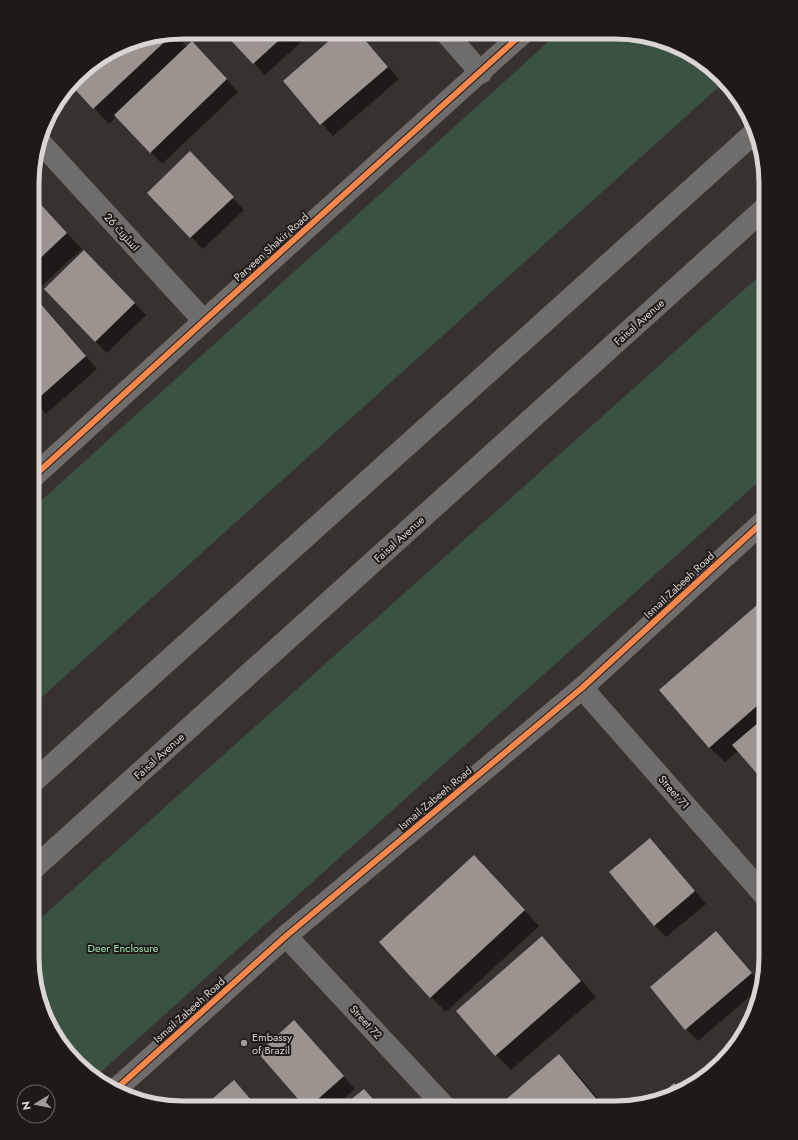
<svg xmlns="http://www.w3.org/2000/svg" width="798" height="1140" viewBox="0 0 798 1140" font-family="Jost,Cairo,sans-serif">
	<rect width="100%" height="100%" fill="#373230"/>
	<g fill="#3a5240">
		<path d="M558 33H635L673 43 707 63 723 83 32 706 33 508Z"/>
		<path d="M766 270V475L94 1078 91 1077 47 1024 32 957V926Z"/>
	</g>
	<g fill="#0007">
		<path d="M224 32H312L265 75Z"/>
		<path d="M341 32 359 33 399 79 333 136 284 81Z"/>
		<path d="M174 33 187 47 203 54 238 92 162 164 117 116 109 124 71 84 84 69 134 40Z"/>
		<path d="M202 165 244 210 203 249 148 193Z"/>
		<path d="M33 197 82 249 33 294Z"/>
		<path d="M96 263 146 315 107 353 95 341Z"/>
		<path d="M33 296 45 308 97 369 46 414 33 401Z"/>
		<path d="M766 616V783L738 751 725 762 709 747Z"/>
		<path d="M650 839 662 851 706 904 666 937 654 925Z"/>
		<path d="M474 856 539 926 446 1012 431 997Z"/>
		<path d="M716 933 728 944 762 985V986L698 1041 686 1029Z"/>
		<path d="M542 937 557 953 596 997 511 1070 496 1055Z"/>
		<path d="M294 1021 355 1089 334 1107H306L259 1053Z"/>
		<path d="M559 1056 575 1071 606 1108H497Z"/>
		<path d="M364 1090 380 1107H344Z"/>
	</g>
	<g fill="#9b938e">
		<path d="M223 32H288L253 64Z"/>
		<path d="M339 32 359 33 388 67 320 125 283 81Z"/>
		<path d="M174 33 93 109 71 85 84 69 134 40Z"/>
		<path d="M192 41 227 79 150 153 114 115Z"/>
		<path d="M190 151 234 197 190 238 147 193Z"/>
		<path d="M33 196 67 233 33 265Z"/>
		<path d="M84 250 135 303 95 342 44 289Z"/>
		<path d="M33 295 86 356 33 403Z"/>
		<path d="M757 605 766 616V698L709 748 659 690Z"/>
		<path d="M766 716V784L732 745Z"/>
		<path d="M650 838 695 891 654 926 609 872Z"/>
		<path d="M474 855 525 910 430 998 379 942Z"/>
		<path d="M716 931 752 973 685 1030 650 987Z"/>
		<path d="M542 936 581 981 495 1056 456 1011Z"/>
		<path d="M294 1020 344 1076 309 1107H305L258 1053Z"/>
		<path d="M559 1054 604 1108H496Z"/>
		<path d="M234 1080 257 1107H203Z"/>
		<path d="M674 1083 682 1092 657 1098Z"/>
		<path d="M364 1089 380 1107H342Z"/>
	</g>
	<g fill="none" stroke-linecap="round" stroke-linejoin="round">
		<g stroke="#6f6d6c" stroke-width="22">
			<path d="M446 33 481 73"/>
			<path d="M40 142 204 321"/>
			<path d="M33 477 204 321 523 33"/>
			<path d="M582 688 766 897"/>
			<path d="M286 936 446 1108"/>
			<path d="M115 1090 286 936 582 688 766 519"/>
		</g>
		<g stroke="#706e6c" stroke-width="22">
			<path d="M32 783 754 133"/>
			<path d="M32 870 766 207"/>
		</g>
		<g stroke="#1e1a18" stroke-width="8">
			<g id="cycleway">
				<path d="M33 477 204 321 523 33"/>
				<path d="M115 1090 286 936 582 688 766 519"/>
			</g>
		</g>
		<use href="#cycleway" stroke="#f5874c" stroke-width="6"/>
	</g>
	<circle fill="#a19c99" stroke="#1e1a18" stroke-width="1.5" cx="244" cy="1043" r="4"/>
	<g text-anchor="middle" stroke-width="4" stroke-linejoin="round" paint-order="stroke">
		<g font-size="11" fill="#dad5d2" stroke="#1e1a18">
			<text transform="translate(122 232) rotate(48)" y="4">اسٹریٹ 26</text>
			<text transform="translate(271 247) rotate(-42)" y="4">Parveen Shakir Road</text>
			<text transform="translate(639 322) rotate(-42)" y="4">Faisal Avenue</text>
			<text transform="translate(399 539) rotate(-42)" y="4">Faisal Avenue</text>
			<text transform="translate(679 585) rotate(-43)" y="4">Ismail Zabeeh Road</text>
			<text transform="translate(159 756) rotate(-42)" y="4">Faisal Avenue</text>
			<text transform="translate(674 792) rotate(49)" y="4">Street 71</text>
			<text transform="translate(435 798) rotate(-40)" y="4">Ismail Zabeeh Road</text>
			<text transform="translate(189 1010) rotate(-42)" y="4">Ismail Zabeeh Road</text>
			<text transform="translate(366 1022) rotate(47)" y="4">Street 72</text>
		</g>
		<g font-size="11" fill="#9ee6b2" stroke="#1e1a18">
			<text x="123" y="952">Deer Enclosure</text>
		</g>
		<g font-size="11" fill="#dad5d2" stroke="#1e1a18" text-anchor="start">
			<text x="252" y="1041">Embassy<tspan x="252" dy="13">of Brazil</tspan></text>
		</g>
	</g>
	<path d="M0 0H798V1140H0ZM183 39H615A144 144 0 0 1 759 183V957A144 144 0 0 1 615 1101H183A144 144 0 0 1 39 957V183A144 144 0 0 1 183 39Z" fill="#1e1a18" fill-rule="evenodd"/>
	<path fill="none" stroke="#dad5d2" stroke-width="5" d="M183 39H615A144 144 0 0 1 759 183V957A144 144 0 0 1 615 1101H183A144 144 0 0 1 39 957V183A144 144 0 0 1 183 39Z"/>
	<g transform="translate(36 1104) rotate(260)"><circle r="19" fill="#1e1a18" stroke="#696562"/>
	<path d="M0-3L7 15L0 10L-7 15Z" fill="#a19c99"/>
	<text y="-6" font-size="11" font-weight="bold" text-anchor="middle" fill="#dad5d2">N</text>
	</g>
</svg>
